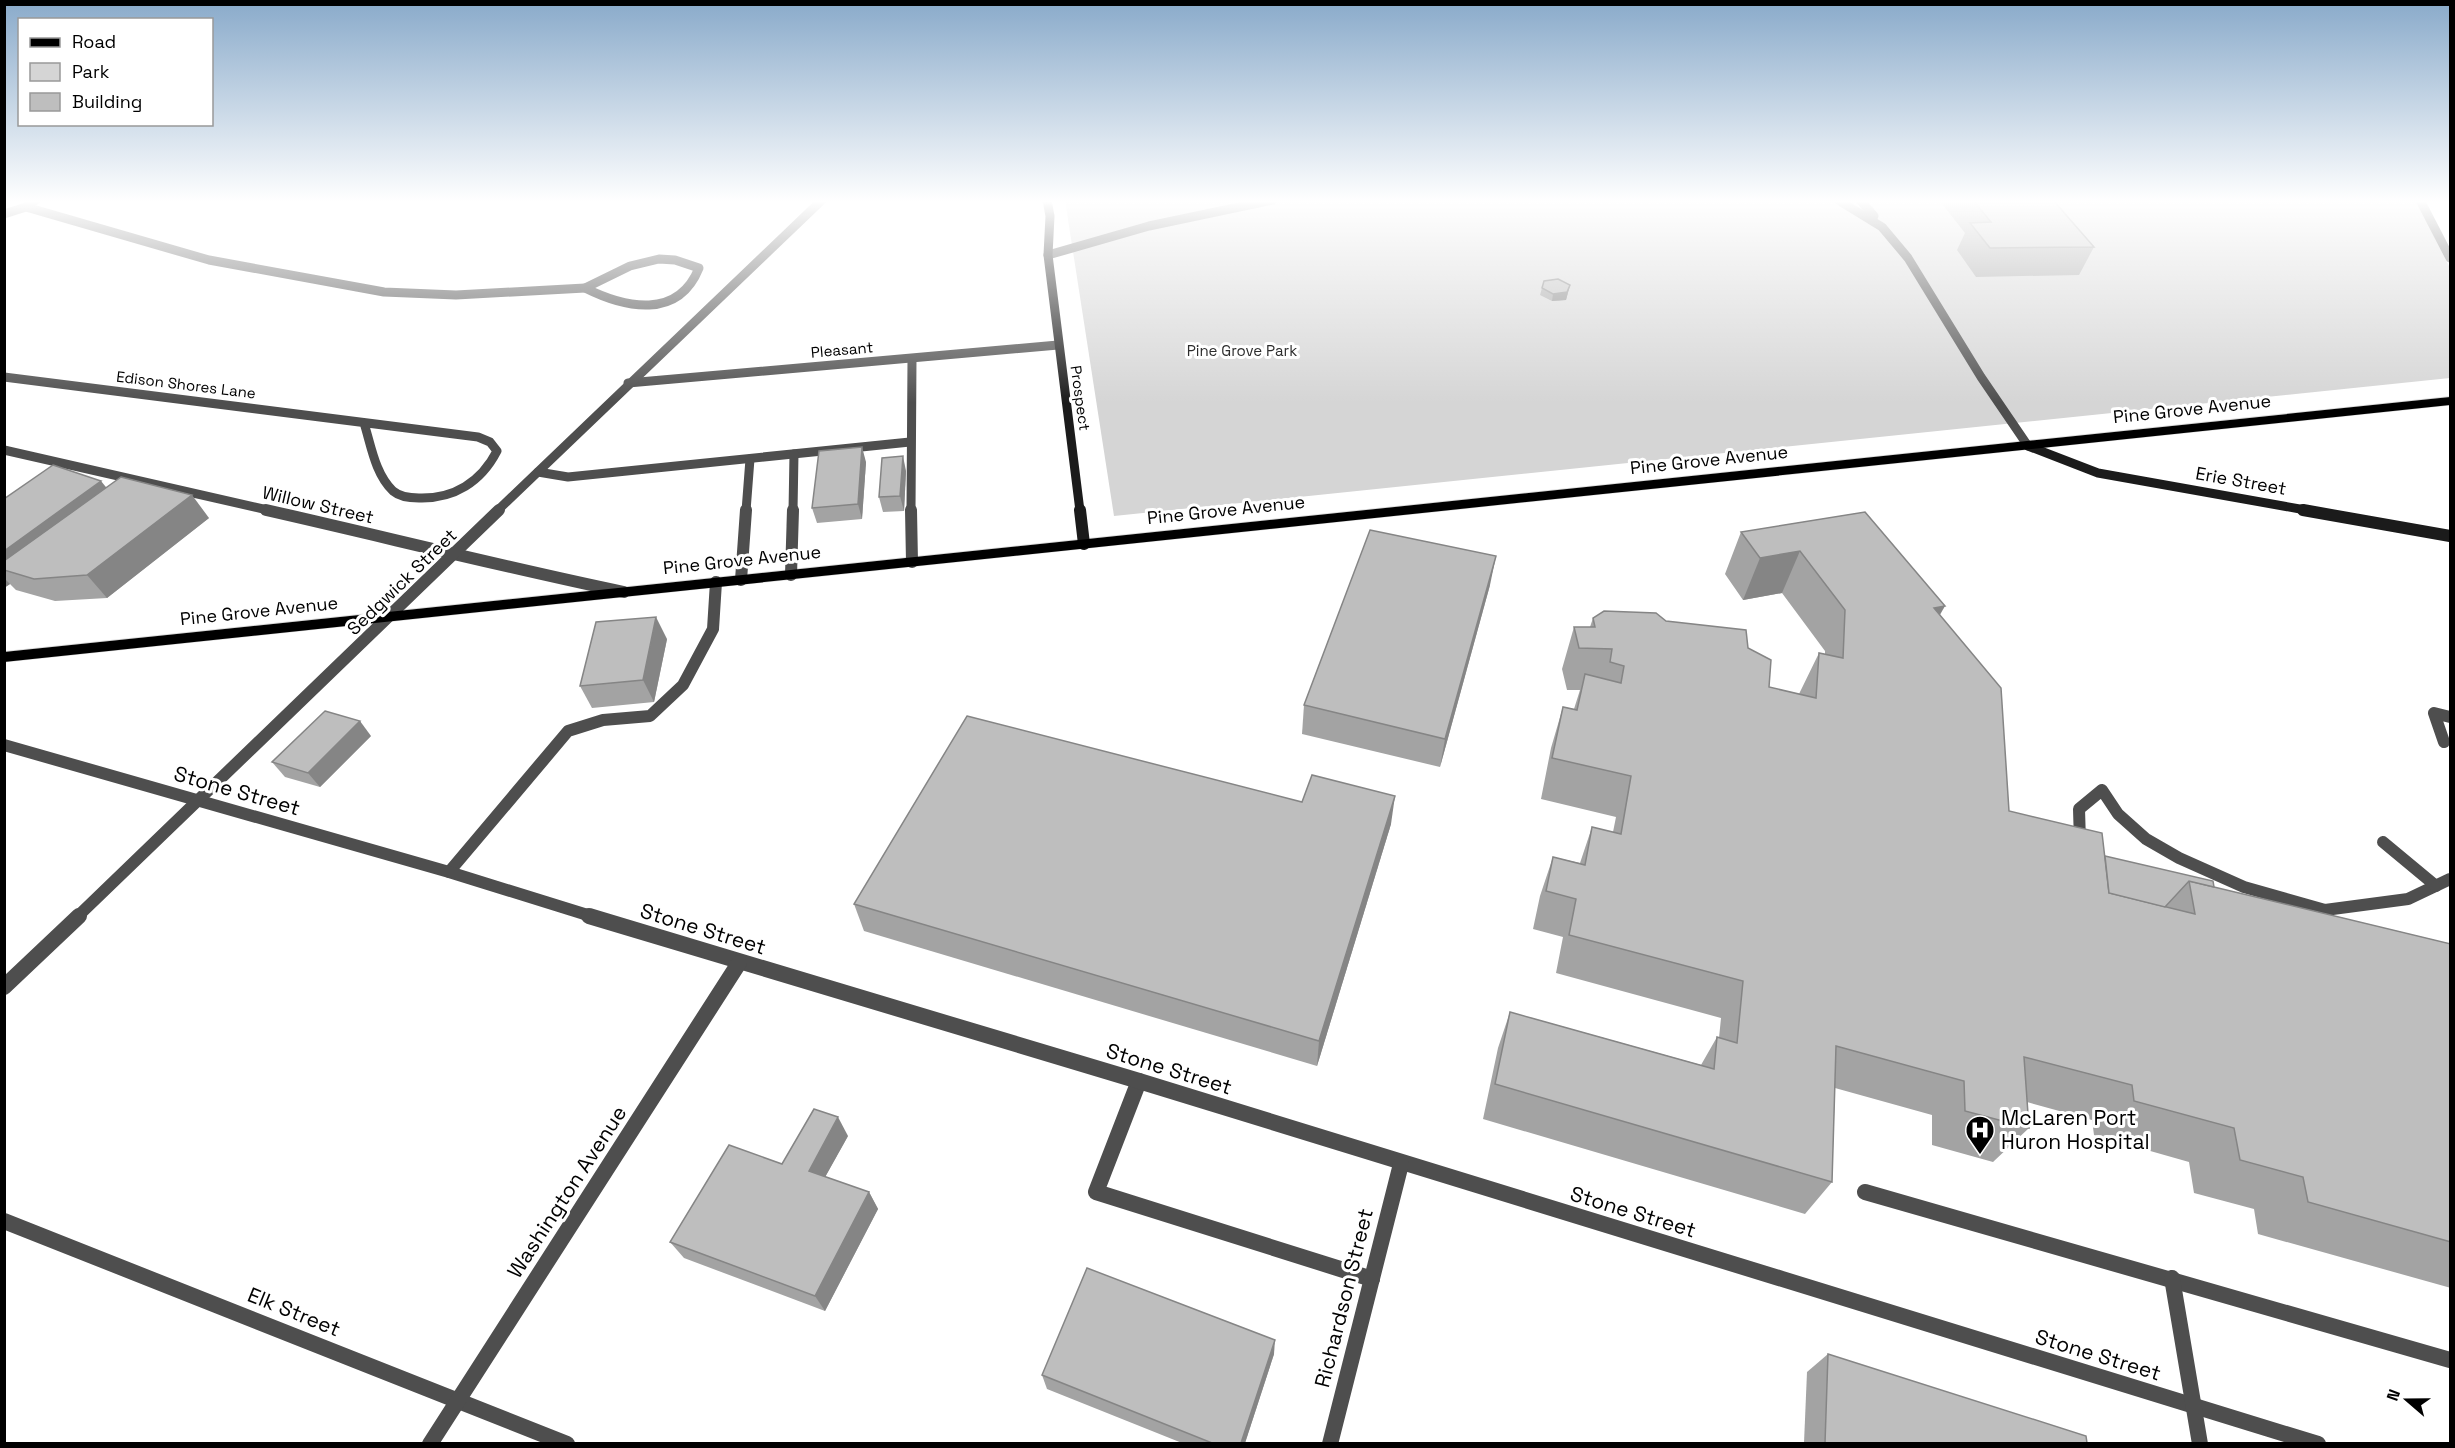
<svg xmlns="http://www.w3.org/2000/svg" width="2455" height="1448" viewBox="0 0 2455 1448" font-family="'Space Grotesk',sans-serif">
	<rect width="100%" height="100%" fill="#fff"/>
	<path fill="#d5d5d5" d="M1065 200H2416L2450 268V378L1114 516Z"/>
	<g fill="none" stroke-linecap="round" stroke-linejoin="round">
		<g stroke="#dbdbdb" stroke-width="1">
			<path id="primary" d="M2450 397V405L4 662V652Z"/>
		</g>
		<g stroke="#4e4e4e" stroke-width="9">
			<path d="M1838 200 1882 227 1908 258 1981 377 2028 446"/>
			<path d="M1860 200 1874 216"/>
			<path d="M538 472 568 477 910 442"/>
			<path d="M746 511 750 459"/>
			<path d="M793 511 794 454"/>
			<path d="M911 511 912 359"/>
		</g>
		<g stroke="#4e4e4e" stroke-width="12">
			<path d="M911 510 912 562"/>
			<path d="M791 575 793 510"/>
			<path d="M741 580 746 510"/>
			<path d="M2444 742 2434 713 2450 717"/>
			<path d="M2080 842 2079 809 2102 790 2118 814 2146 839 2179 858 2244 887 2325 910 2408 899 2450 879"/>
			<path d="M2383 842 2436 886"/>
			<path d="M449 872 568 731 603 720 650 716 683 685 713 629 716 582"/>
		</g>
		<g stroke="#4e4e4e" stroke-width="16">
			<path d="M1139 1081 1096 1192 1372 1279"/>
			<path d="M1865 1192 2450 1360"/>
		</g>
		<g stroke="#4e4e4e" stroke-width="9">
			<path d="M2420 200 2450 258"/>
			<path d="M26 207 209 260 384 292 456 295 585 288"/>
			<path d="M4 214 26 207 36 200"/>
			<path d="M1048 255 1149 226 1273 200"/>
			<path d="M659 259 675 260 699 268C678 320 625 308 585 288L630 266Z"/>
			<path d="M4 377 478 437 490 442 497 451C481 482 454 499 419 498 409 498 400 497 393 491 375 474 371 445 364 423"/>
			<path d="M628 383 1058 345"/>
			<path d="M4 450 272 511"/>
			<path d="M497 511 822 200"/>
		</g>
		<g stroke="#4e4e4e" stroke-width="12">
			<path d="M266 510C385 537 504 567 624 592"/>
			<path d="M4 745 449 872 594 917"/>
			<path d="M77 917 499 510"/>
		</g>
		<g stroke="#4e4e4e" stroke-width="16">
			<path d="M589 916 1139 1081 2318 1444"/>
			<path d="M4 987 79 916"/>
			<path d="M4 1221 567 1444"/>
			<path d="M2172 1278 2200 1444"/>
			<path d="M430 1444 739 963"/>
			<path d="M1330 1444 1401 1164"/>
		</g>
		<g stroke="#1b1b1b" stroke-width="9">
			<path d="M1047 200 1050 216 1048 255 1080 511"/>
			<path d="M2028 446 2098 473 2311 511"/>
		</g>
		<g stroke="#1b1b1b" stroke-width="12">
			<path d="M1080 510 1084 544"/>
			<path d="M2303 510 2450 536"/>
		</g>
		<use href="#primary" fill="#000" fill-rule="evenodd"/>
	</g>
	<g fill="#a3a3a3">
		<path d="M1939 200H2053L2094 247 2079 275 1976 277 1957 250 1965 233Z"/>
		<path d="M1570 285 1566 300 1552 301 1540 295 1542 288Z"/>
		<path d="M866 462 862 519 817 523 812 508Z"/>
		<path d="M906 471 904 511 883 512 879 497Z"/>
		<path d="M106 488 209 518 107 598 55 601 16 590 10 584 4 588V499Z"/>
		<path d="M1865 512 1940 615 2009 811 2105 856 2214 887 2451 944V1288L2258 1234 2254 1209 2194 1193 2189 1162 2094 1135 2092 1120 2027 1102 2029 1128 1993 1162 1932 1145V1115L1835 1088 1832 1182 1805 1214 1483 1119 1498 1048 1510 1012 1701 1065 1717 1037 1719 1038 1721 1018 1556 973 1563 937 1533 929 1540 896 1553 857 1580 863 1592 827 1613 832 1616 817 1541 799 1551 748 1563 707 1574 709 1580 690H1567L1562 669 1574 627H1590L1593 618 1666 621 1748 648 1769 687 1799 694 1819 653 1825 654V651L1782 593 1743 600 1725 574 1741 532Z"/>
		<path d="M1490 585 1440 767 1302 734 1304 705Z"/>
		<path d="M667 639 654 702 592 708 580 686Z"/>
		<path d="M371 736 320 787 285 777 272 762Z"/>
		<path d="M1302 802 1391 824 1317 1066 864 931 854 904Z"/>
		<path d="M848 1136 825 1177 869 1192 878 1209 825 1311 684 1258 670 1242 782 1164Z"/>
		<path d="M1274 1354 1245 1443H1182L1047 1389 1042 1375Z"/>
		<path d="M1828 1354 2087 1443H1804L1807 1372Z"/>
	</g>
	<g fill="#858585">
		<path d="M1570 285 1566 300 1552 301 1553 294Z"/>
		<path d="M862 447 866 462 862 519 858 504Z"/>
		<path d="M903 456 906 471 904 511 900 496Z"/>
		<path d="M101 481 119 503 4 570V551Z"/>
		<path d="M192 495 209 518 107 598 87 575Z"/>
		<path d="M1800 551 1782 593 1743 600 1760 558Z"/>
		<path d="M1496 556 1490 585 1440 767 1445 739Z"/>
		<path d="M4 578 10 584 4 588Z"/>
		<path d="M1945 606 1921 648 1934 608Z"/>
		<path d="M656 617 667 639 654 702 643 680Z"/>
		<path d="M360 721 371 736 320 787 308 773Z"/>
		<path d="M1395 796 1391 824 1317 1066 1319 1041Z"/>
		<path d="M838 1117 848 1136 819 1188 809 1171Z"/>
		<path d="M869 1192 878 1209 825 1311 815 1296Z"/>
		<path d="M1275 1340 1274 1354 1245 1443H1241Z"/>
	</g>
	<g fill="#bebebe" stroke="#858585" stroke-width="1.5">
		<path d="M1973 200H2053L2094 247 1990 248 1970 223 1991 222Z"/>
		<path d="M1558 279 1570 285 1567 292 1553 294 1542 288 1544 281Z"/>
		<path d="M862 447 858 504 812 508 819 451Z"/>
		<path d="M903 456 900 496 879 497 882 458Z"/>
		<path d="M53 465 101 481 4 551V499Z"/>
		<path d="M121 477 192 495 87 575 34 579 4 570V561Z"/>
		<path d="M1865 512 1945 606 1934 608 2001 688 2009 811 2102 833 2109 893 2195 914 2189 881 2451 944V1242L2308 1202 2303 1177 2240 1160 2234 1128 2134 1101 2132 1085 2024 1057 2029 1128 1965 1111 1964 1081 1836 1046 1832 1182 1495 1084 1510 1012 1714 1069 1717 1037 1737 1043 1743 981 1569 935 1576 899 1546 891 1553 857 1585 865 1592 827 1621 834 1631 776 1552 758 1563 707 1577 710 1585 674 1621 683 1624 666 1610 662 1612 649 1579 648 1574 627H1595L1593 618 1604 611 1656 613 1666 621 1746 630 1748 648 1771 660 1769 687 1816 698 1819 653 1843 658 1845 610 1800 551 1760 558 1741 532Z"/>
		<path d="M1370 530 1496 556 1445 739 1304 705Z"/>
		<path d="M656 617 643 680 580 686 596 622Z"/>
		<path d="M325 711 360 721 308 773 272 762Z"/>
		<path d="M967 716 1302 802 1312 775 1395 796 1319 1041 854 904Z"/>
		<path d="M2105 856 2213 881 2214 887 2189 881 2165 907 2109 893Z"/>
		<path d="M814 1109 838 1117 809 1171 869 1192 815 1296 670 1242 729 1145 782 1164Z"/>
		<path d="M1087 1268 1275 1340 1241 1443H1212L1042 1375Z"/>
		<path d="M1828 1354 2086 1436 2087 1443H1825Z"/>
	</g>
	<linearGradient id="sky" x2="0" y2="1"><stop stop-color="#89aaca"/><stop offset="0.5" stop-color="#fff"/><stop offset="1" stop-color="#fff" stop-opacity="0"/></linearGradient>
	<rect width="2455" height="403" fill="url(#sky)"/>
	<defs>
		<g id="hospital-pin" transform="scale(1.5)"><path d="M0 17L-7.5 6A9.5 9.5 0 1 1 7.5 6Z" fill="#000" stroke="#fff"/><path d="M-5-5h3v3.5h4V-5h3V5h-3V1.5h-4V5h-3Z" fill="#fff"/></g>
	</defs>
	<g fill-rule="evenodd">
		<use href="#hospital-pin" x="1980" y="1130"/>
	</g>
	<g text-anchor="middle" stroke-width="6" stroke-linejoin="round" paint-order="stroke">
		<g font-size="15" fill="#000" stroke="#fff">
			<text transform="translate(842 350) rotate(-5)" y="5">Pleasant</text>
			<text transform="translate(186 385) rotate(7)" y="5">Edison Shores Lane</text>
			<text transform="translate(1080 398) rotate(82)" y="5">Prospect</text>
		</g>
		<g font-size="15" fill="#2c2c2c" stroke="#fff">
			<text x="1242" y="356">Pine Grove Park</text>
		</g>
		<g font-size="18" fill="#000" stroke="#fff">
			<text transform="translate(2192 409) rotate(-6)" y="6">Pine Grove Avenue</text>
			<text transform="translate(1709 460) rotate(-6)" y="6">Pine Grove Avenue</text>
			<text transform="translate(2241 481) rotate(10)" y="6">Erie Street</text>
			<text transform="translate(318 505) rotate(13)" y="6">Willow Street</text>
			<text transform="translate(1226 510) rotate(-6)" y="6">Pine Grove Avenue</text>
			<text transform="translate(742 560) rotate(-6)" y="6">Pine Grove Avenue</text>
			<text transform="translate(402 582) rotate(-44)" y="6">Sedgwick Street</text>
			<text transform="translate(259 611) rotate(-6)" y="6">Pine Grove Avenue</text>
		</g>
		<g font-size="21" fill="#000" stroke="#fff">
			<text transform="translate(237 791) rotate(16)" y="7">Stone Street</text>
			<text transform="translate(703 929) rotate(17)" y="7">Stone Street</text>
			<text transform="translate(1169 1069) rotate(17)" y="7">Stone Street</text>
			<text transform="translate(567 1192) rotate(-57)" y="7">Washington Avenue</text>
			<text transform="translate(1633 1212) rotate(17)" y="7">Stone Street</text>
			<text transform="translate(1344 1298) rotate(-76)" y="7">Richardson Street</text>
			<text transform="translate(294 1312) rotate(22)" y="7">Elk Street</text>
			<text transform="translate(2098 1355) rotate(17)" y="7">Stone Street</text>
		</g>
		<g font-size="21" fill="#000" stroke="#fff" text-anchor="start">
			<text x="2001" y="1125">McLaren Port<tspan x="2001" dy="24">Huron Hospital</tspan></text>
		</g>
	</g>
	<rect width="2455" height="1448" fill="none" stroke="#000000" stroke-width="12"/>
	<rect x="18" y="18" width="195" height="108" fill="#ffffff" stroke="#999999" stroke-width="1.5"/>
	<rect x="30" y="38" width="30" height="9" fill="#000000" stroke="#999999" stroke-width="1.5"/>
	<text x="72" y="48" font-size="18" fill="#000000">Road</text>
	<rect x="30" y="63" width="30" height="18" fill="#d5d5d5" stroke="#999999" stroke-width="1.5"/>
	<text x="72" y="78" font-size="18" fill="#000000">Park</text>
	<rect x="30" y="93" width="30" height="18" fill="#bebebe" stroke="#999999" stroke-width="1.5"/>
	<text x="72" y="108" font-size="18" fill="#000000">Building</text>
	<g transform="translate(2407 1400) rotate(290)" stroke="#ffffff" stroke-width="4.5" paint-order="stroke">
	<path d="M0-4.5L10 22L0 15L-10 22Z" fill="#000000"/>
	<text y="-9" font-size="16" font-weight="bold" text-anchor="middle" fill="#000000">N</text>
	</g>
</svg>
